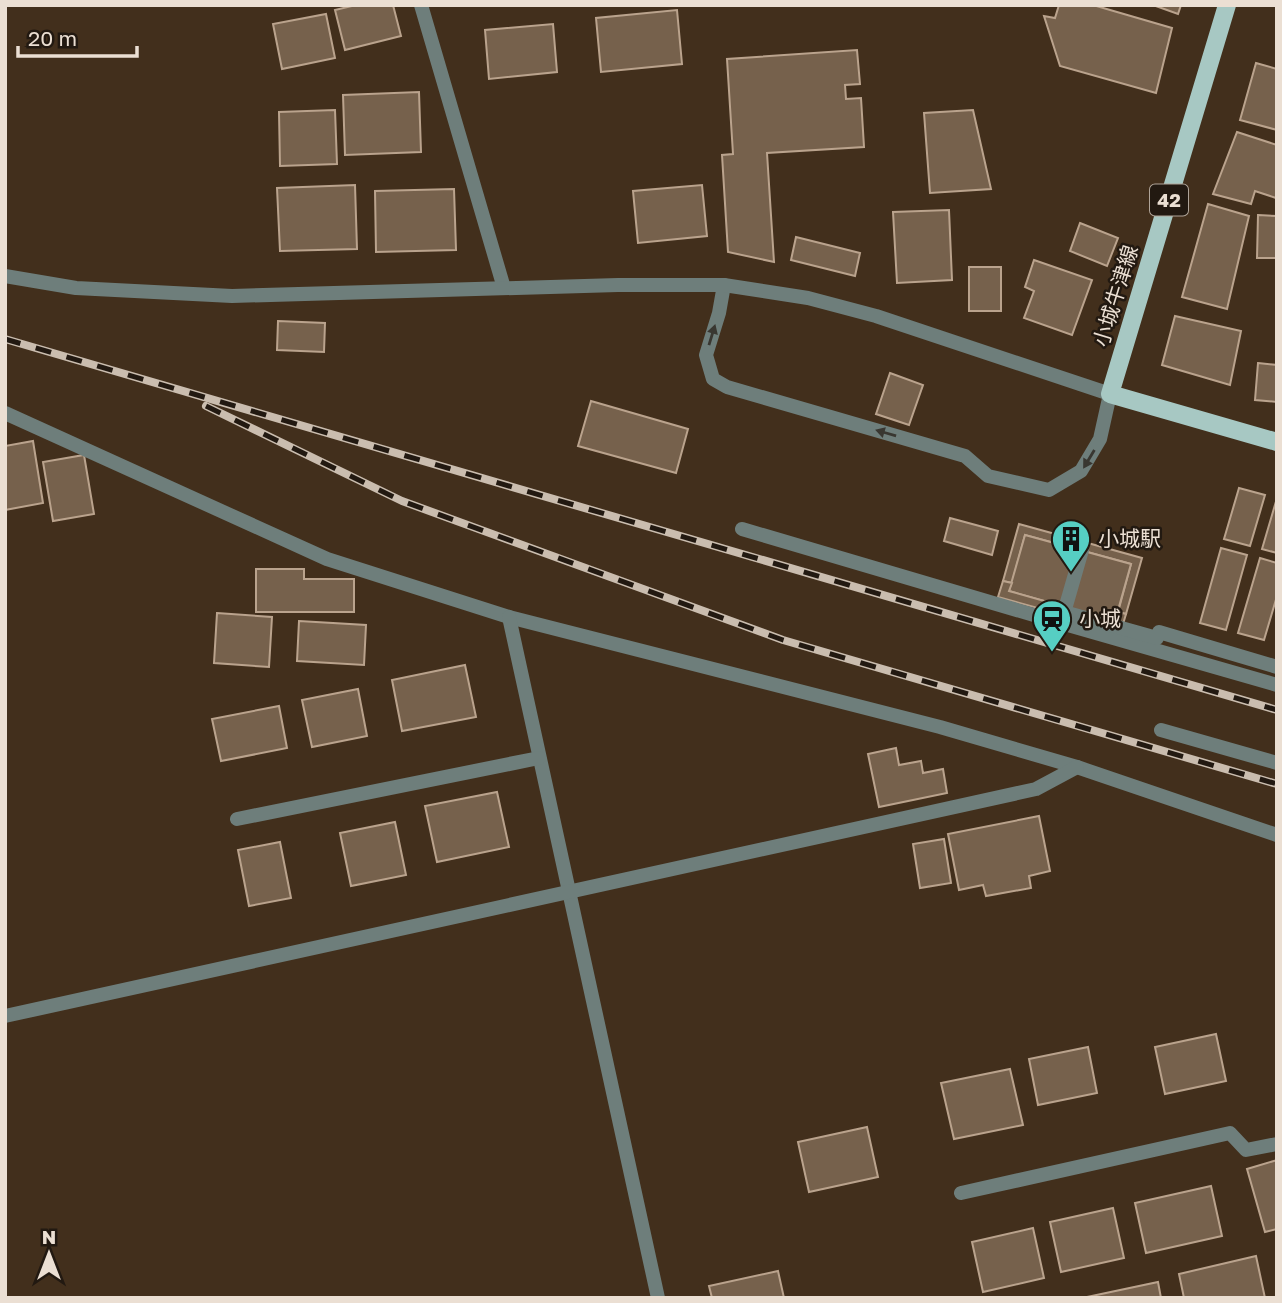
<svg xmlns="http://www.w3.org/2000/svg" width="1282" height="1303" viewBox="0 0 1282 1303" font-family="'Golos Text','Noto Sans JP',sans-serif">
	<rect width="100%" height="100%" fill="#422f1c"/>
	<g fill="#76614c" stroke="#baa38d" stroke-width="2">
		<path d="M356 5H393L401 36 345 50 335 10Z"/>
		<path d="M1059 5H1093L1172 28 1156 93 1060 66 1044 16 1055 18Z"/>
		<path d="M1153 5H1181L1178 14Z"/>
		<path d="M677 10 682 64 601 72 596 18Z"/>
		<path d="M326 14 335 58 282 69 273 24Z"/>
		<path d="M553 24 557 72 489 79 485 30Z"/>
		<path d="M857 50 860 84 845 85 846 99 861 98 864 147 767 153 774 262 728 252 722 155 733 154 727 59Z"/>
		<path d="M1256 63 1277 69V130L1240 120Z"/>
		<path d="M419 92 421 152 345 155 343 95Z"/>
		<path d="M335 110 337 164 280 166 279 112Z"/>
		<path d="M973 110 991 189 930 193 924 113Z"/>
		<path d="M1237 132 1277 145 1276 198 1255 191 1251 204 1213 194Z"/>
		<path d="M355 185 357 249 280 251 277 188Z"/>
		<path d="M702 185 707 236 638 243 633 191Z"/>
		<path d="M454 189 456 250 376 252 375 191Z"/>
		<path d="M1208 204 1249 216 1227 309 1182 297Z"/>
		<path d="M949 210 952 280 897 283 893 212Z"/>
		<path d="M1258 215 1277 216V258H1257Z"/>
		<path d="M1080 223 1118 238 1107 266 1070 251Z"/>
		<path d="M796 237 860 253 855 276 791 260Z"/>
		<path d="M1034 260 1092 280 1072 335 1024 318 1034 291 1025 287Z"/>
		<rect x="969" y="267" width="32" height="44"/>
		<path d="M1175 316 1241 331 1230 385 1162 365Z"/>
		<path d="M278 321 325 323 324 352 277 350Z"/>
		<path d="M1258 363 1277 365V402L1255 400Z"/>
		<path d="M890 373 923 385 909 425 876 414Z"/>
		<path d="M591 401 688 429 676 473 578 446Z"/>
		<path d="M33 441 43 503 5 510V446Z"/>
		<path d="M84 455 94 514 53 521 43 462Z"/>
		<path d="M1239 488 1265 495 1250 546 1224 539Z"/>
		<path d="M1277 498V553L1262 549Z"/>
		<path d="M950 518 998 531 992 555 944 541Z"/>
		<path d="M1019 524 1142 558 1126 614 1118 612 1131 564 1025 535 1012 583 1003 581Z"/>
		<path d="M1025 535 1131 564 1115 621 1009 591Z"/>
		<path d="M1221 548 1247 555 1226 630 1200 623Z"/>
		<path d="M1260 558 1277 563V596L1264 640 1238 633Z"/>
		<path d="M256 569H304V579H354V612H256Z"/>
		<path d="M1003 581 1012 583 1009 591 1115 621 1118 612 1126 614 1121 631 998 597Z"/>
		<path d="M217 613 272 617 269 667 214 663Z"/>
		<path d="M299 621 366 625 364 665 297 661Z"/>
		<path d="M465 665 476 717 402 731 392 680Z"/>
		<path d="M358 689 367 736 312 747 302 700Z"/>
		<path d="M279 706 287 748 221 761 212 719Z"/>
		<path d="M896 748 899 765 921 761 923 773 943 769 947 793 879 807 868 754Z"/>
		<path d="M497 792 509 847 437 862 425 806Z"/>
		<path d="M1039 816 1050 871 1029 876 1031 888 986 896 983 885 959 890 948 834Z"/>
		<path d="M395 822 406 875 351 886 340 833Z"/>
		<path d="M944 839 951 883 920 888 913 844Z"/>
		<path d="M280 842 291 898 249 906 238 850Z"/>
		<path d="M1216 1034 1226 1081 1165 1094 1155 1047Z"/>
		<path d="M1088 1047 1097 1093 1038 1105 1029 1059Z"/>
		<path d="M1010 1069 1023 1125 954 1139 941 1083Z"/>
		<path d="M867 1127 878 1177 809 1192 798 1142Z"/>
		<path d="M1277 1160V1229L1265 1232 1247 1169Z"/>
		<path d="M1211 1186 1222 1236 1146 1253 1135 1203Z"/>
		<path d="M1113 1208 1124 1258 1061 1272 1050 1222Z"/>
		<path d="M1033 1228 1044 1278 983 1292 972 1242Z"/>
		<path d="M1256 1256 1265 1298H1184L1179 1274Z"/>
		<path d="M778 1271 784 1298H712L709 1286Z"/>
		<path d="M1158 1282 1161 1298 1087 1297Z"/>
	</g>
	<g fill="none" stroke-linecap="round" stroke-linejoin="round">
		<path stroke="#6e7e7b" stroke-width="14" d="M724 285 719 313 706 355 713 379 727 387 965 456 988 476 1049 490 1081 471 1100 439 1110 394"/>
		<g stroke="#6e7e7b" stroke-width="14">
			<path d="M742 529 1061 623"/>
			<path d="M1082 550 1061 623 1277 685"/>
			<path d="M1064 612 1157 638 1159 632 1277 667"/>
			<path d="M1161 730 1277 763"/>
		</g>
		<g stroke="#6e7e7b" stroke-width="14">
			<path d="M421 5 504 288"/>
			<path d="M5 413 327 559 509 617 940 727 1077 767 1277 835"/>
			<path d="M509 617 658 1298"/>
			<path d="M237 819 539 758"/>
			<path d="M5 1016 1036 789 1077 767"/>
			<path d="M961 1193 1230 1133 1246 1150 1277 1144"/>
		</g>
		<path stroke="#6e7e7b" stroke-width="14" d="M5 276 76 288 232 296 618 285H724L808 298 876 316 1110 394"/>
		<path stroke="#a7c8c3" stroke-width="18" d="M1227 5 1110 394 1277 442"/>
		<g stroke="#cabdaf" stroke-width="8">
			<g id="rail">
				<path d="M5 339 1277 710"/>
				<path d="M206 406 402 501 783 640 1277 784"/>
			</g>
		</g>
		<use href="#rail" stroke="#221911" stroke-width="5" stroke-dasharray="16" stroke-linecap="butt"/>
	</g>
	<defs><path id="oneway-solid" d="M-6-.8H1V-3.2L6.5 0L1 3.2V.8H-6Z" transform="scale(1.75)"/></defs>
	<g fill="#393731">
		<use href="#oneway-solid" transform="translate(712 335) rotate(-73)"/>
		<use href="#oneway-solid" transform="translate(886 433) rotate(-164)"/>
		<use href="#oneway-solid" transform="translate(1089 459) rotate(121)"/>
	</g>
	<defs>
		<g id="building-pin" transform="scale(2.0125)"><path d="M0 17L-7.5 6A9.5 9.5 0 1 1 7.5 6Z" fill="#56cec3" stroke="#221911"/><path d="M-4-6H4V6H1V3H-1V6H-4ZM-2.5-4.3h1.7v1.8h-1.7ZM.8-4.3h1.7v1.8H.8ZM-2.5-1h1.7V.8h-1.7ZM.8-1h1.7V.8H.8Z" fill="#111"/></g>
		<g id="station-pin" transform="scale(2.0125)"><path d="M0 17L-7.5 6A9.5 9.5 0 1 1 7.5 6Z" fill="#56cec3" stroke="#221911"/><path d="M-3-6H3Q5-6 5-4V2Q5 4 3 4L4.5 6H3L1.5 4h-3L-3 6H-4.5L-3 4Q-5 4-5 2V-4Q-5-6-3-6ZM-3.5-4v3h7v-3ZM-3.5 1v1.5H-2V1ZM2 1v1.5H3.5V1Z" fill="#111"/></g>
	</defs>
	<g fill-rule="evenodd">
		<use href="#building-pin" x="1071" y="539"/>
		<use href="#station-pin" x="1052" y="619"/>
	</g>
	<g text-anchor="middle" stroke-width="5" stroke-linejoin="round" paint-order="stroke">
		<rect fill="#221911" stroke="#afa499" stroke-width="2" x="1150" y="184.5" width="38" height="31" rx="5"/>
		<g font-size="19" font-weight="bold" fill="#ebdfd3">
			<text x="1169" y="207">42</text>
		</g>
		<g font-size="21" fill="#ebdfd3" stroke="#221911">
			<text transform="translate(1116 296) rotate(-73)" y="7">小城牛津線</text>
		</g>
		<g font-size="21" fill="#ebdfd3" stroke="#221911" text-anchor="start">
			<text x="1098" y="546">小城駅</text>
			<text x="1079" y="626">小城</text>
		</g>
	</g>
	<rect width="1282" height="1303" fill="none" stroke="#ebdfd3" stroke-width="14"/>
	<g transform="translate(49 1254)" stroke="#221911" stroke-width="5" paint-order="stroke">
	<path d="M0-5L12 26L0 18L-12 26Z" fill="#ebdfd3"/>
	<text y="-10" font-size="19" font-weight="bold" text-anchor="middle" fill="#ebdfd3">N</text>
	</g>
	<path d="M18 46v10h119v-10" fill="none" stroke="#ebdfd3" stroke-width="3.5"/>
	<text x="28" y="46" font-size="21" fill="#ebdfd3" stroke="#221911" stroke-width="5" paint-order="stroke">20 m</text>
</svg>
